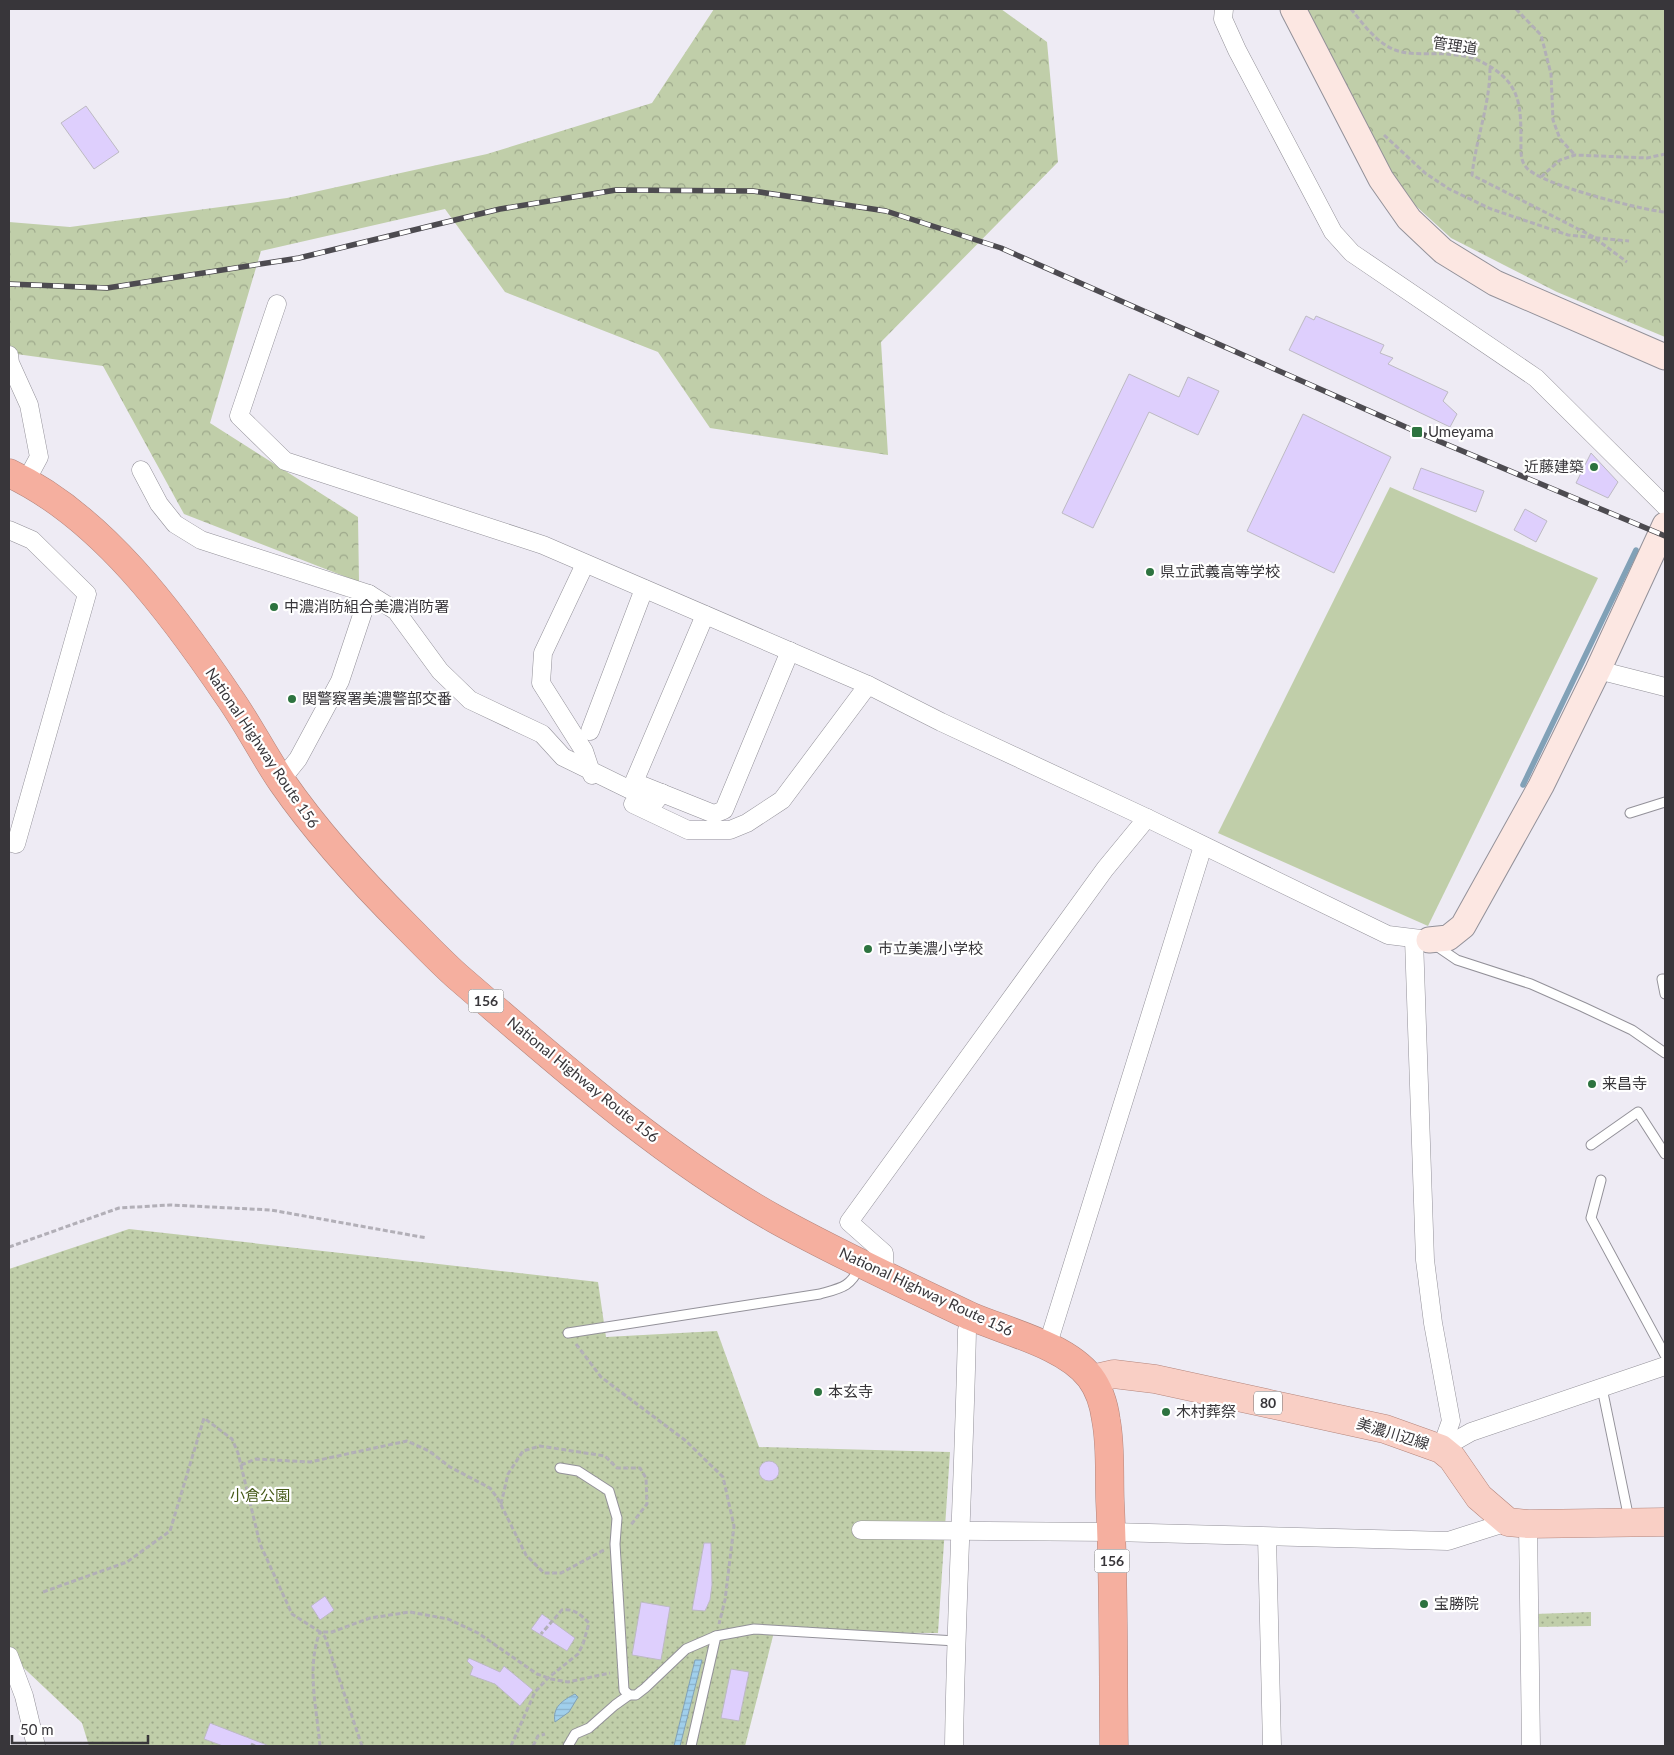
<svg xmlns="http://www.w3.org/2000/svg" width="1674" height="1755" viewBox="0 0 1674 1755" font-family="Lato,'Noto Sans JP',sans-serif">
	<defs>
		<pattern id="forest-crowns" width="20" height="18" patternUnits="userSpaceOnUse" patternTransform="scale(1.25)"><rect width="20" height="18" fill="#c0cea9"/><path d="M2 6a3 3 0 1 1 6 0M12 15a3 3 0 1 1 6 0" fill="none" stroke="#9da88b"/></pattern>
		<pattern id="park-dots" width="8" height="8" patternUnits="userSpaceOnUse" patternTransform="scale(1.25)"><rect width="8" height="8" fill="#c0cea9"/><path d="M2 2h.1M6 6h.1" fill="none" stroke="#9da88b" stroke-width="1.8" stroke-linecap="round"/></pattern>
		<pattern id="water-rules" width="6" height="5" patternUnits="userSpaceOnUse" patternTransform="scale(1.25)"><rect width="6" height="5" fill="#a0cfec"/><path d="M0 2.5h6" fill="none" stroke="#8bb2cb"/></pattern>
	</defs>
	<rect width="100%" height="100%" fill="#eeebf4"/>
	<path fill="#c0cea9" d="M1390 487 1598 578 1428 926 1218 833Z"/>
	<g fill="url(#forest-crowns)">
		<path d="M714 9H1001L1047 42 1058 162 881 342 888 455 710 428 658 352 505 292 445 209 261 251 210 423 358 517 359 582 184 514 103 366 9 353V222L70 227 287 198 487 154 652 103Z"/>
		<path d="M1295 9H1665V337L1557 292 1451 238 1406 197Z"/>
	</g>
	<g fill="url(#park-dots)">
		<path d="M129 1229 598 1282 606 1337 717 1331 759 1447 950 1452 938 1633 774 1632 745 1746H89L82 1723 9 1654V1269Z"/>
		<path d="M1591 1612V1626L1536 1627 1535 1614Z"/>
	</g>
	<g fill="url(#water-rules)" stroke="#81a1b7">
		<path d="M695 1660H702L680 1746H674Z"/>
		<path d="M575 1694 578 1697 569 1712 555 1722C552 1707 563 1700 575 1694Z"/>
	</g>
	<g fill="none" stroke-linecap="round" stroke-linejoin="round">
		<path stroke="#81a1b7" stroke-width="5.5" d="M1523 785 1636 550"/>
	</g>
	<g fill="#decffd" stroke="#bdbac3">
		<path d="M86 106 119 152 94 169 61 123Z"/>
		<path d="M1306 316 1314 320 1316 316 1384 345 1380 353 1393 358 1388 364 1448 392 1443 401 1457 414 1450 427 1289 350Z"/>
		<path d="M1129 374 1179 397 1188 377 1219 391 1198 435 1149 412 1093 528 1062 513Z"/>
		<path d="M1303 414 1391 457 1334 573 1247 531Z"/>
		<path d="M1591 453 1618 482 1608 498 1576 483Z"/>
		<path d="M1421 468 1484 491 1476 512 1413 489Z"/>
		<path d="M1525 509 1547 521 1536 542 1514 530Z"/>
		<circle cx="769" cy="1471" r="10"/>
		<path d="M704 1543H711L712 1585 710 1600 705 1611 692 1610Z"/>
		<path d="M325 1596 334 1610 320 1620 311 1606Z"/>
		<path d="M641 1602 670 1607 661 1660 632 1655Z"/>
		<path d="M542 1614 575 1638 567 1651 531 1629Z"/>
		<path d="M469 1658 500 1672 504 1666 533 1690 520 1706 495 1684 470 1675 473 1667 467 1661Z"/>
		<path d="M731 1669 749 1672 739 1721 721 1718Z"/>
		<path d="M210 1723 267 1745V1746H223L204 1739Z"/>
	</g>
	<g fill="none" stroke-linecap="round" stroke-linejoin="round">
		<g stroke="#939199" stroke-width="11">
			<g id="lane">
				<path d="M1630 813 1665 802"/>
				<path d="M1435 945 1457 960 1531 984 1583 1007 1632 1030 1665 1053"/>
				<path d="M1665 979H1662L1665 994"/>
				<path d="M1591 1145 1638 1112 1665 1154"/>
				<path d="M1601 1180 1591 1218 1665 1355"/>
				<path d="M568 1333 820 1294C841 1288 851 1287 860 1266"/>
				<path d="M1602 1388 1629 1519"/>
				<path d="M560 1468 578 1471 609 1491 617 1518 615 1544 624 1690 629 1695"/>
				<path d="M568 1746 575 1734 589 1728 615 1705 629 1695H636L645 1688 686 1649 716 1636"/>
				<path d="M691 1746 716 1636 754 1629 956 1641"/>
			</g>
		</g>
		<g stroke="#939199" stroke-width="19">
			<g id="street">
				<path d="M1224 9 1223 19 1237 50 1333 232 1352 253 1536 378 1665 506"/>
				<path d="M277 304 239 416 285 461 543 545 868 685 941 722 1147 818 1388 935 1429 940"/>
				<path d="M9 355 10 363 29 405 39 457 26 481"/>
				<path d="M141 470 159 504 175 524 201 540 369 594 396 611 440 671 470 700 542 734 563 757 655 802 662 793"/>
				<path d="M9 530 32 540 87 594 16 844 9 842"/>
				<path d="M585 564 543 653 541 683 584 751 592 775"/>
				<path d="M705 615 634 782 714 814 724 810 790 651"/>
				<path d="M1598 670 1665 687"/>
				<path d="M590 731 644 589"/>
				<path d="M281 780 298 759 340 681 369 594"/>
				<path d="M633 804 688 830H730L747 823 782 800 868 685"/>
				<path d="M1414 939 1425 1260 1433 1323 1451 1421 1441 1449"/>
				<path d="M885 1274 884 1253 849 1222 1105 869 1147 818"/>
				<path d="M1047 1347 1203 846"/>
				<path d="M1441 1449 1471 1432 1665 1366"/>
				<path d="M1528 1524 1531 1746"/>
				<path d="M861 1530 1112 1532 1448 1541 1508 1522"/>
				<path d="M1267 1537 1272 1746"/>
				<path d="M9 1656 24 1696 36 1746"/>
				<path d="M954 1746C956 1608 964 1469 967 1330L975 1318"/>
			</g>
		</g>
		<g stroke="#939199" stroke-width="27">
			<g id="secondary">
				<path d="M1293 9 1381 179 1409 219 1443 251 1495 283 1665 357"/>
				<path d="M1429 940 1448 938 1463 926 1541 786 1598 670 1665 525"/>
			</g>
		</g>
		<g stroke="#b3857c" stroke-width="29">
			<path id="primary" d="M1092 1379 1114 1374 1155 1379 1385 1429 1441 1449 1452 1458 1479 1497 1508 1522 1528 1524 1665 1522"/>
		</g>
		<g stroke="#b3857c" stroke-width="29">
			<path id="highway" d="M9 473C101 516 173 614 229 697 248 724 263 754 282 782 318 834 361 881 406 926 423 943 440 961 458 977 558 1063 659 1154 775 1219 838 1254 905 1285 970 1316 1007 1332 1065 1345 1090 1377 1099 1389 1104 1405 1106 1420 1111 1446 1109 1474 1110 1501 1114 1583 1113 1665 1114 1746"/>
		</g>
		<g stroke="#b2afb7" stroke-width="3" stroke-dasharray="5 2.5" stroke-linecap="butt">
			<path d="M1351 9C1364 25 1380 48 1402 52 1416 55 1433 53 1447 54 1457 55 1471 56 1480 61 1520 81 1521 102 1521 142 1521 151 1520 160 1526 167 1538 184 1642 210 1665 212"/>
			<path d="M1516 9 1541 35 1551 74 1553 120 1560 139 1575 155"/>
			<path d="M1490 68C1490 104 1476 139 1472 175L1592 236 1627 262"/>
			<path d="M1384 135 1425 173 1449 189 1491 209 1568 235 1629 241"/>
			<path d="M1541 177 1560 160 1575 155 1647 158 1665 154"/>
			<path d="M9 1247 119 1208 170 1205 271 1210 427 1238"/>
			<path d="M576 1344 601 1377 686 1441 723 1477 734 1526 725 1600 719 1624"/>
			<path d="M241 1465 256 1459 310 1462 407 1441 429 1451 450 1467 490 1488 498 1499 526 1555 544 1573H561L604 1550"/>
			<path d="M501 1504 508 1474 523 1451 540 1446 605 1456 617 1468H640L646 1478 647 1504 630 1526"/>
			<path d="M43 1592 127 1562 170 1531 204 1418 232 1439 238 1453 260 1544 292 1614 320 1632H332L370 1618 410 1612 448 1619 478 1633 537 1674 551 1679 568 1682 610 1673"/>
			<path d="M251 1744 255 1746"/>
			<path d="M320 1746C317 1710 306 1667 320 1632L325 1637 362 1746"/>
			<path d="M511 1746 535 1692 548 1678 578 1654 583 1644 589 1623C581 1615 574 1608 562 1610L541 1634"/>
			<path d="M533 1746 538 1736 545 1734"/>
		</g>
		<use href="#lane" stroke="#fff" stroke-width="9"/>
		<use href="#street" stroke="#fff" stroke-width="18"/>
		<use href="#secondary" stroke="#fce7e2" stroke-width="25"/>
		<use href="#primary" stroke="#f9cfc5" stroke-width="28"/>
		<use href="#highway" stroke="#f5af9f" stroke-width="28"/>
		<g stroke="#4d4b50" stroke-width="5.5">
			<path id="rail" d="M9 284 107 288 299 258 500 209 616 190 753 191 886 211 1001 248 1417 432 1665 536"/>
		</g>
		<use href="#rail" stroke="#fff" stroke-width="4" stroke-dasharray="11" stroke-linecap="butt"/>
	</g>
	<g fill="#2d733f" stroke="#fff" stroke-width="2">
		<rect x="1411" y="426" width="12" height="12" rx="2.5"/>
		<circle cx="1594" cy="467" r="5"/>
		<circle cx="1150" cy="572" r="5"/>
		<circle cx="274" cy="607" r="5"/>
		<circle cx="292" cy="699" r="5"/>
		<circle cx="868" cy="949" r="5"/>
		<circle cx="1592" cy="1084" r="5"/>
		<circle cx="818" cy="1392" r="5"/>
		<circle cx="1166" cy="1412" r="5"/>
		<circle cx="1424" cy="1604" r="5"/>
	</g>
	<g text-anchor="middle" stroke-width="4.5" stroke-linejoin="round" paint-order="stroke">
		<g fill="#fff" stroke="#747275" stroke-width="1">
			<rect x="468.5" y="989.5" width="35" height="23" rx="4"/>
			<rect x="1254" y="1391.5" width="28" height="23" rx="4"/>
			<rect x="1094.5" y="1549.5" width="35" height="23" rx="4"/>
		</g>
		<g font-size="14" font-weight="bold" fill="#38363a">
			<text x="486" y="1006">156</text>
			<text x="1268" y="1408">80</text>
			<text x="1112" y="1566">156</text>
		</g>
		<g font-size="15" fill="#38363a" stroke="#fff">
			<text transform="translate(1455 46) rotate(9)" y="5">管理道</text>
			<text transform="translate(262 748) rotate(56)" y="5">National Highway Route 156</text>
			<text transform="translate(583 1080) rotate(39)" y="5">National Highway Route 156</text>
			<text transform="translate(926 1292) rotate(25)" y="5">National Highway Route 156</text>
			<text transform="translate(1393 1434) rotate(17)" y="5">美濃川辺線</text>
		</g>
		<g font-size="15" fill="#38363a" stroke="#fff" text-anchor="start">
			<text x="1428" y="437">Umeyama</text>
			<text x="1584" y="472" text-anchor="end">近藤建築</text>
			<text x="1160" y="577">県立武義高等学校</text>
			<text x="284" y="612">中濃消防組合美濃消防署</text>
			<text x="302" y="704">関警察署美濃警部交番</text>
			<text x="878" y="954">市立美濃小学校</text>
			<text x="1602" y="1089">来昌寺</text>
			<text x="828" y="1397">本玄寺</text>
			<text x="1176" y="1417">木村葬祭</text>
			<text x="1434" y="1609">宝勝院</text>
		</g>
		<g font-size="15" fill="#455917" stroke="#fff">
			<text x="260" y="1501">小倉公園</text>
		</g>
	</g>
	<rect width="1674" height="1755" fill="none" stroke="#38363a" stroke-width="20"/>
	<path d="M12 1735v8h136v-8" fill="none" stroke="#38363a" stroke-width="2.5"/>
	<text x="20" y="1735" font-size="15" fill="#38363a" stroke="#ffffff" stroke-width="4" paint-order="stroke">50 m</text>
</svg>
